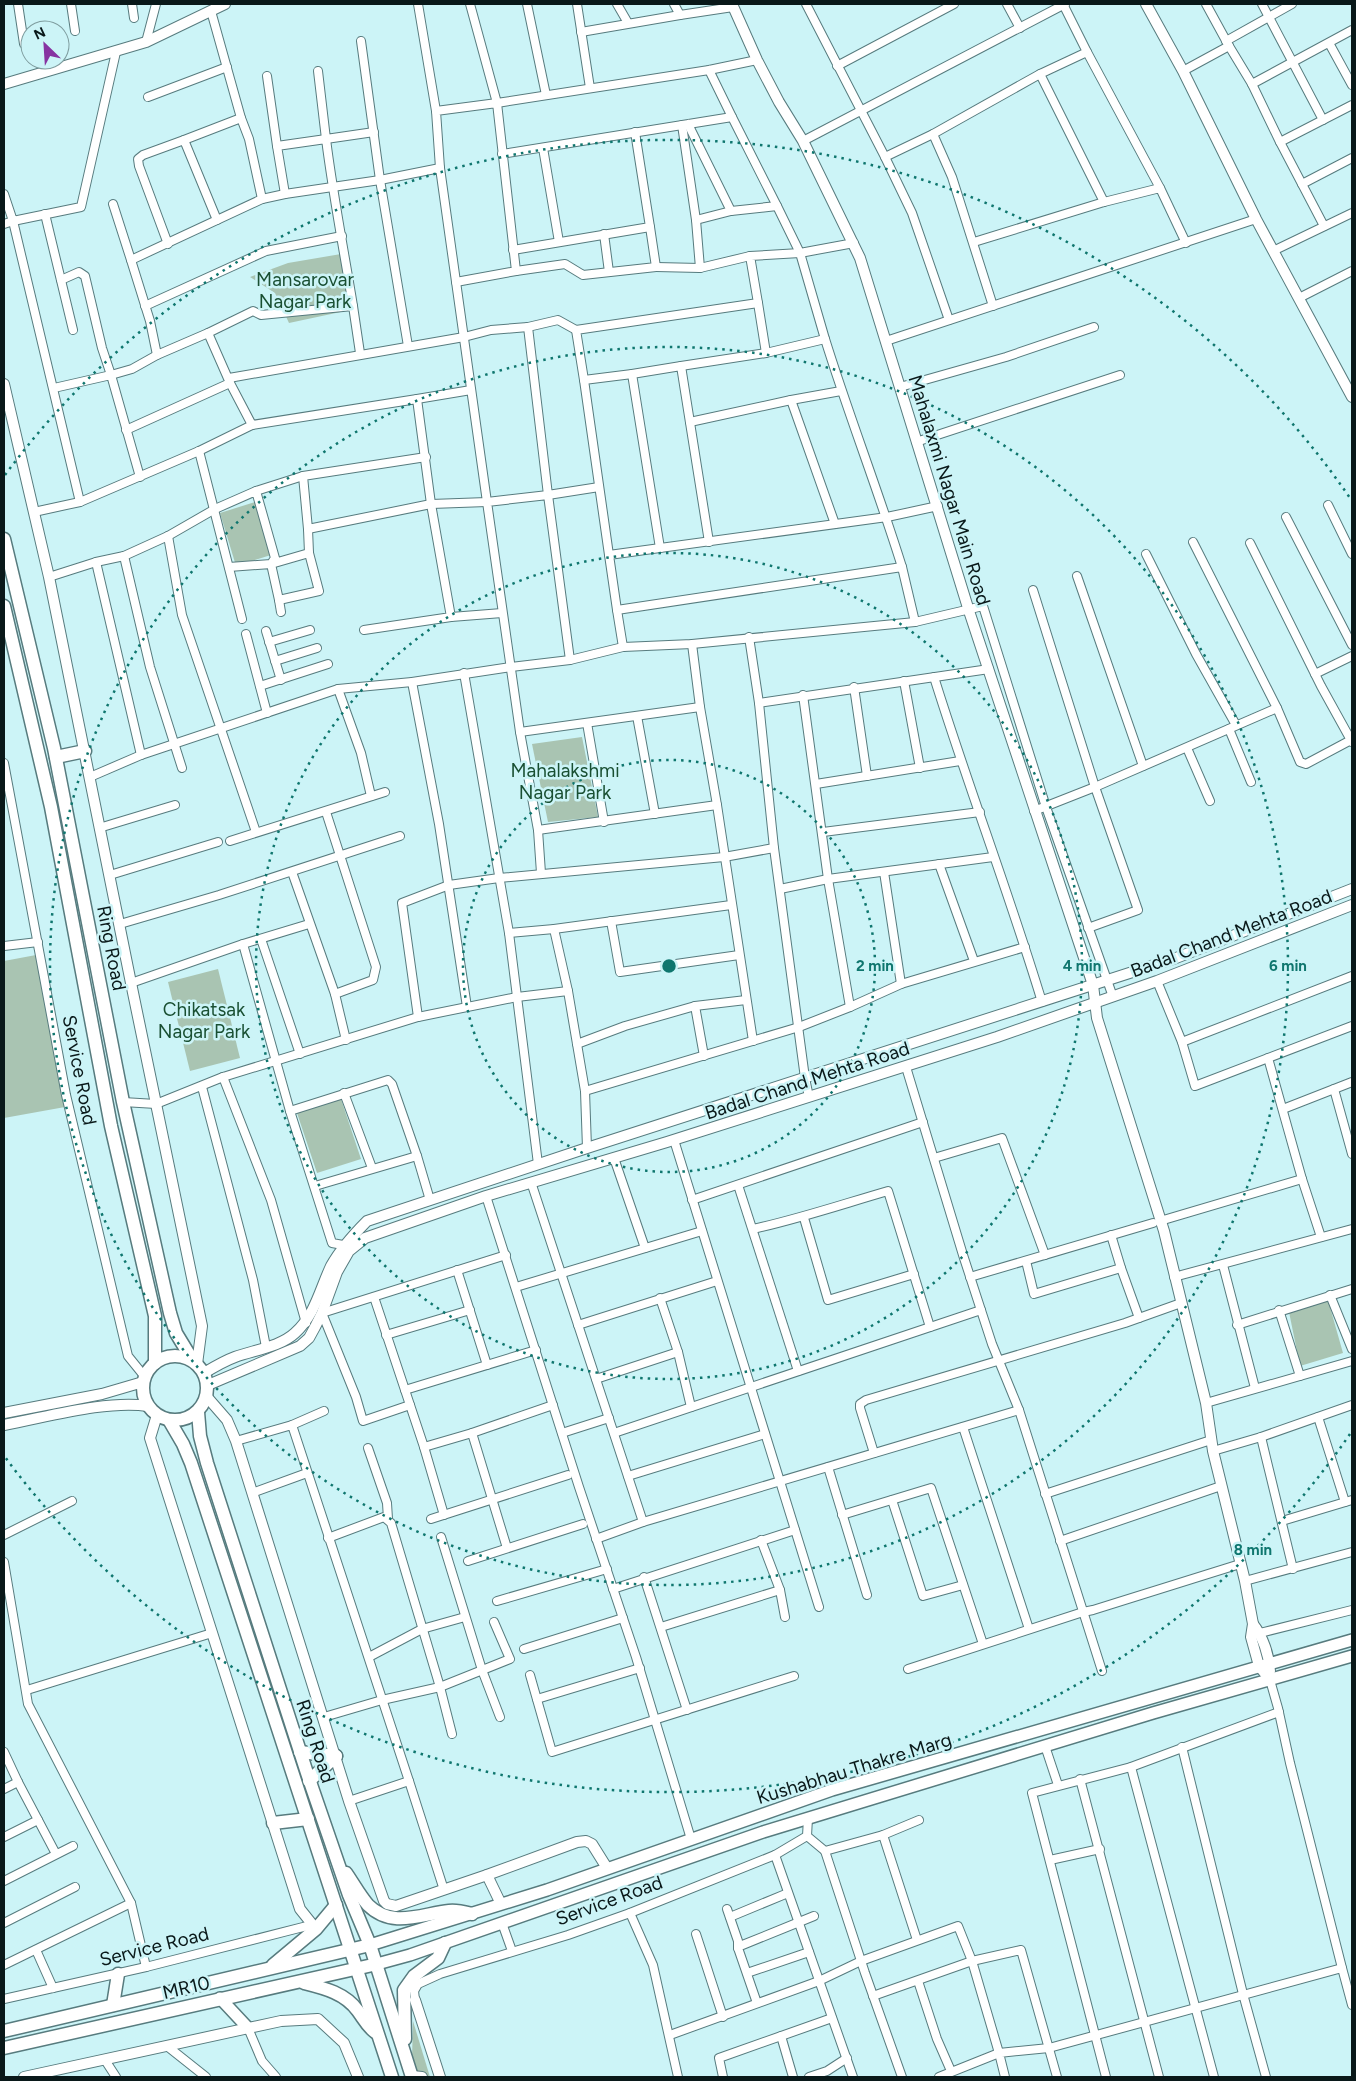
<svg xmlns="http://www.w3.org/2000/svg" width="1356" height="2081" viewBox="0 0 1356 2081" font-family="Figtree,sans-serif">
	<rect width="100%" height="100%" fill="#ccf4f7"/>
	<g fill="#a9c4b2">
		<path d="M341 254 350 310 289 323 275 293 250 277 288 263Z"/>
		<path d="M255 502 271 555 236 566 220 513Z"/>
		<path d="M582 737 598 817 548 822 532 744Z"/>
		<path d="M36 955 65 1107 4 1118V961Z"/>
		<path d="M218 969 240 1058 190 1071 168 982Z"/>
		<path d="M341 1099 361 1159 317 1173 297 1113Z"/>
		<path d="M1328 1300 1343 1353 1300 1366 1289 1312Z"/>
		<path d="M413 2021 430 2077H418L412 2059Z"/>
	</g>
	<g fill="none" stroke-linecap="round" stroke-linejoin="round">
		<g stroke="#577b7e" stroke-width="10">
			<g id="minor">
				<path d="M18 4 24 44"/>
				<path d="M71 4 75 31"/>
				<path d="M132 4 134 18"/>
				<path d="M418 4 436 111"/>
				<path d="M470 4 497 103 709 70 757 60"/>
				<path d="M527 4 546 95"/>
				<path d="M577 4 590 88"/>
				<path d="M617 4 628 23"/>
				<path d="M806 4 885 157 912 213 949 320"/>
				<path d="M1007 4 1020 28"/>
				<path d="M1063 4 1087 52"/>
				<path d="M1262 4 1323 120"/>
				<path d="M211 11 241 118"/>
				<path d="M680 15 733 7"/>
				<path d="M581 32 680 15 674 4"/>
				<path d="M361 41 380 180 408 346"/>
				<path d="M1226 41 1292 4"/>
				<path d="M146 42 156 4"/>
				<path d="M1329 43 1352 85"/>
				<path d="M1229 46 1252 84 1280 142 1352 105"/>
				<path d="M837 66 954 4"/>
				<path d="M709 70 732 117"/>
				<path d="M318 71 326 139 374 132"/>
				<path d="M1183 71 1229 46 1206 4"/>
				<path d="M1040 74 1087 52 1160 188"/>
				<path d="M267 76 277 146"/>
				<path d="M1252 84 1352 30"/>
				<path d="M148 97 227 67"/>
				<path d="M682 125 696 220 700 268"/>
				<path d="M184 140 241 118 249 139 262 199"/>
				<path d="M803 141 1065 4"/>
				<path d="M1280 142 1324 226"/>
				<path d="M543 148 559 242"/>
				<path d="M502 154 732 117 777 206 731 211 688 124"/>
				<path d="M885 157 933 134"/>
				<path d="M440 168 436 111 497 103 516 271 456 282"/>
				<path d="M1302 184 1352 158"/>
				<path d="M4 194 13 221 81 207 116 52"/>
				<path d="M285 194 277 146 326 139C333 195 344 251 353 306"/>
				<path d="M113 204 131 260"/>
				<path d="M777 206 800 253 854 243"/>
				<path d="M45 214 73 330"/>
				<path d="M696 220 731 211"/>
				<path d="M4 224 13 221 80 502"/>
				<path d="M604 234 609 272"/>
				<path d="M974 242 1104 202 1160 188 1186 243"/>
				<path d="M168 244 139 166 138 159 143 155 184 140 217 220"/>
				<path d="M513 250 650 227 635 132"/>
				<path d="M1273 251 1352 213"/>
				<path d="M656 267 700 268 750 256"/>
				<path d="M516 271 565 264 583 275 656 267 650 227"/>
				<path d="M61 280 79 272 85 276 102 348 111 375 132 369 157 355"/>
				<path d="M1299 298 1352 271"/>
				<path d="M758 303 766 353"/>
				<path d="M145 306 266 251 342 236"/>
				<path d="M993 306 952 177 933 134 1040 74 1104 202"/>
				<path d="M576 330 558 320 528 327 548 495 599 487"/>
				<path d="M208 333 253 311 261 315 353 306 360 353"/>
				<path d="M825 339C849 416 878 490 902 567"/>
				<path d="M886 341 1256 219"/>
				<path d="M632 374 681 366 709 542"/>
				<path d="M229 378 464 337 491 330 528 327"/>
				<path d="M584 380 576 330 758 303 750 256 800 253 825 339 766 353 681 366"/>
				<path d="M230 383 252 425"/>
				<path d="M900 387 1006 357 1094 327"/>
				<path d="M54 388 111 375 140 477"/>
				<path d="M417 399 471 390"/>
				<path d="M791 400 841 391"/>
				<path d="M690 422 791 400 835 524"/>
				<path d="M126 430 230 383 208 333 157 355 150 321 131 260 262 199 285 194 380 180 440 168 487 502 431 504 308 529 303 476 426 457"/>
				<path d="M916 442 1120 375"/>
				<path d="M199 451 242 619"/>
				<path d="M256 491 303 476"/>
				<path d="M1328 505 1352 554"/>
				<path d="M34 512 80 502 199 451 252 425 417 399 431 504 451 617 364 630"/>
				<path d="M1286 517 1352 645"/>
				<path d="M308 529 309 553"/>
				<path d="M168 536 182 615 256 832"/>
				<path d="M1193 542 1277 708 1300 762 1306 764 1351 740"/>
				<path d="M1250 543 1321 686 1352 742"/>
				<path d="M1146 554 1196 654 1236 725"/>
				<path d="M609 555 584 380 632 374 660 548"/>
				<path d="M124 556 150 667 182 768"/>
				<path d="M96 562 141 755"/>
				<path d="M1077 576 1143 766"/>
				<path d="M49 577 96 562 124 556 168 536 215 509 256 491 275 558 271 564 279 600 319 591 309 553 271 564 229 567"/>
				<path d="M1033 590 1095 787 1138 910 1088 928"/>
				<path d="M279 600 281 612"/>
				<path d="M617 610 609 555 887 517 938 506"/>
				<path d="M451 617 502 613"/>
				<path d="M266 631 281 680"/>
				<path d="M246 634 267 713"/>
				<path d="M749 637 759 703 774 848 805 1078 809 1097"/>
				<path d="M269 642 310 630"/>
				<path d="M692 644 700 707 717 805 753 1041"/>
				<path d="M623 647 617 610 902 567 915 622"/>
				<path d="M275 661 317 648"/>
				<path d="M464 673 509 933 538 1164"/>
				<path d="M1315 674 1352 656"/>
				<path d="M934 677C968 786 1009 893 1042 1002"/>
				<path d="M904 681 920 768"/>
				<path d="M412 682 439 824 467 1007"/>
				<path d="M260 686 328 664"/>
				<path d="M854 687 867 776"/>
				<path d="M338 689 361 753 371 796"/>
				<path d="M803 695 828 879 850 1007"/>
				<path d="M759 703 989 669"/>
				<path d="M637 716 655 814"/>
				<path d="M587 723 604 822"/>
				<path d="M1229 729 1251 782"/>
				<path d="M520 732 700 707"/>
				<path d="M1187 748 1210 801"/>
				<path d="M4 763 66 1095 128 1356 145 1377"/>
				<path d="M90 777 141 755 338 689 412 682 511 667 570 660 623 647 692 644 915 622 983 606 1046 807 1113 997"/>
				<path d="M816 784 960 761"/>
				<path d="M1034 811 1095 787 1277 708"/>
				<path d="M326 812 376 967 373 980 335 994"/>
				<path d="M99 828 175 805"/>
				<path d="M538 830 717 805"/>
				<path d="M823 832 980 812"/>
				<path d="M230 841 385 792"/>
				<path d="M939 864 974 961"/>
				<path d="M292 872 335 994 346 1040"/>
				<path d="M884 872 901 984"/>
				<path d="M541 873 538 830 520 732 487 502 548 495 570 660"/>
				<path d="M110 875 218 842"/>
				<path d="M780 889 828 879 993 857"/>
				<path d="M611 921 620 972 739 955"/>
				<path d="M120 924 219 895 400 836"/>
				<path d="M554 929 568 991 585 1091 587 1148"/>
				<path d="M509 933 554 929 731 905"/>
				<path d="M261 939 300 1054"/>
				<path d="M243 944 290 1111 332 1243 343 1245"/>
				<path d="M4 946 38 942"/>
				<path d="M1157 981 1182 1042 1195 1086 1352 1026"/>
				<path d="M131 983 243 944 309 924"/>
				<path d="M695 1006 704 1056"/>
				<path d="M418 1017 402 903 449 885 499 878 724 857 774 848"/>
				<path d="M1182 1042 1352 976"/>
				<path d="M577 1044 625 1026 695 1006 746 1000"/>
				<path d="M1268 1058 1302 1179 1321 1237"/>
				<path d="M906 1067 963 1255 992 1344 1019 1410 1102 1671"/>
				<path d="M223 1077 271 1200 306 1323"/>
				<path d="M202 1087 253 1280 266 1347"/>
				<path d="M1334 1089 1352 1154"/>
				<path d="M585 1091 799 1027 850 1007 901 984 1025 947"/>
				<path d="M344 1093 372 1168"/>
				<path d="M123 1102 156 1104 223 1077 418 1017 517 997 568 991"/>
				<path d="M1283 1109 1352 1082"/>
				<path d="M290 1111 388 1080 392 1084 417 1156 315 1186"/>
				<path d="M674 1140 819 1607"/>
				<path d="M417 1156 430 1200"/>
				<path d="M614 1158 645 1248"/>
				<path d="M934 1158 1002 1138 1045 1255"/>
				<path d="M531 1182 643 1522"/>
				<path d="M738 1185 798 1371"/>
				<path d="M486 1196 579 1487 636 1657 691 1839"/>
				<path d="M692 1200 923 1122"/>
				<path d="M804 1218 828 1300 914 1274"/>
				<path d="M1160 1221 1302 1179"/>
				<path d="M753 1229C799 1219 843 1204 888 1191L930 1327"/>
				<path d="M1026 1261 1034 1294 1121 1268 1111 1235"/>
				<path d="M1223 1265 1255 1388"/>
				<path d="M1121 1268 1139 1318"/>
				<path d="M457 1270 487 1365"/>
				<path d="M970 1277 1153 1223"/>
				<path d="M1174 1277 1352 1229"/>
				<path d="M516 1287 702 1231"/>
				<path d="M1330 1295 1352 1349"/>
				<path d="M374 1297 424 1447 472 1433 507 1548"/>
				<path d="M660 1298 678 1352 691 1407"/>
				<path d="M1279 1310 1300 1376"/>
				<path d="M578 1325 717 1281"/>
				<path d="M1237 1325 1352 1289"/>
				<path d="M386 1335 470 1310"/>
				<path d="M596 1379 678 1352"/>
				<path d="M405 1390 536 1350"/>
				<path d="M1206 1403 1352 1361"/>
				<path d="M410 1405 363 1421 356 1397 322 1313 506 1255"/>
				<path d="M1318 1417 1345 1502"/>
				<path d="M292 1425 324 1411"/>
				<path d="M963 1427 1029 1629"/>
				<path d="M472 1433 553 1405"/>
				<path d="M562 1433 609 1418"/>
				<path d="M614 1433 981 1310"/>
				<path d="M1261 1437 1293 1569"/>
				<path d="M236 1441 292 1425 409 1781 349 1801"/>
				<path d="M424 1447 444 1515"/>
				<path d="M368 1448 387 1503 388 1519"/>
				<path d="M1213 1451 1261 1437 1352 1405"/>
				<path d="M874 1453 860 1408V1404L866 1400 1125 1323 1181 1303"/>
				<path d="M828 1467 867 1595"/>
				<path d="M628 1476 765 1434"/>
				<path d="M252 1493 307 1473"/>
				<path d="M1045 1494 1211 1440"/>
				<path d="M892 1500 923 1596 963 1585"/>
				<path d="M842 1515 931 1488 983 1644"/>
				<path d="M431 1519 568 1475"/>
				<path d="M1282 1521 1352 1500"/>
				<path d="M4 1535 72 1501"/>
				<path d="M441 1537 482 1670 500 1717"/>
				<path d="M328 1538 384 1517 391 1523 440 1687 452 1734"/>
				<path d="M596 1539 643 1522 1019 1410"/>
				<path d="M761 1540 780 1590 785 1617"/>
				<path d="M1060 1541 1221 1486"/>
				<path d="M468 1561 583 1524"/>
				<path d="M4 1562 28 1704 131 1903 146 1967"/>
				<path d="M644 1577 687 1710"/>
				<path d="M1245 1581 1352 1552"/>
				<path d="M613 1589 795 1530"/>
				<path d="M497 1601 607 1569"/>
				<path d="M661 1627 780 1590"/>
				<path d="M1260 1633 1352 1610"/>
				<path d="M524 1649 623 1618"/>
				<path d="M369 1657 422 1629 465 1617"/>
				<path d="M908 1669 1083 1612 1093 1610 1240 1564"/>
				<path d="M530 1675 552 1752 794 1676"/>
				<path d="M1270 1680 1278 1708 1290 1763 1342 1968"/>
				<path d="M27 1690 212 1633"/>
				<path d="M537 1699 640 1668"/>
				<path d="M324 1717 382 1700 440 1687 510 1659 494 1622"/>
				<path d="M1045 1746 1058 1785"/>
				<path d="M1182 1747 1243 1994 1266 2077"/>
				<path d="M4 1752 18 1782 56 1854"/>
				<path d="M1131 1767 1214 2077"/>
				<path d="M1080 1779 1159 2077"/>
				<path d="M409 1781 444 1890"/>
				<path d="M4 1789 18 1782"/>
				<path d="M883 1835 917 1940"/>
				<path d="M807 1836 825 1851 883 1835 919 1820"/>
				<path d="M4 1837 38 1820"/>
				<path d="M825 1851 865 1973 902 2077"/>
				<path d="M775 1855 853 2077"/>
				<path d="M1050 1860 1100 1849"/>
				<path d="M4 1881 73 1846"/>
				<path d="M727 1909 738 1941V1948"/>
				<path d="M630 1913 653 1965 678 2077"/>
				<path d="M730 1917 788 1893"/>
				<path d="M4 1923 75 1887"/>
				<path d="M502 1923 512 1951"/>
				<path d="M696 1934 723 2017"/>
				<path d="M36 1950 53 1988"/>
				<path d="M4 1965 131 1903"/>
				<path d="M747 1973 809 1952"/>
				<path d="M918 1981 937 2039 951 2071"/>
				<path d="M873 1996 972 1961 1021 1950 1057 2077"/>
				<path d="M4 1999 146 1967 311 1925"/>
				<path d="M415 2000 414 1991 418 1984 440 1974 568 1935 630 1913 775 1855 807 1836 808 1818"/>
				<path d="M757 2003 738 1948 740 1946 814 1916"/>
				<path d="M248 2028 262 2061 276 2077"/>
				<path d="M670 2035 819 1981 861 1961 958 1926 972 1961 999 2053 939 2077"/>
				<path d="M781 2036 793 2077"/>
				<path d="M167 2046 206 2077"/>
				<path d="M105 2060 116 2077"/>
				<path d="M723 2077 719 2058 832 2018"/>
				<path d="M809 2077 827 2071 847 2058"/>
				<path d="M1005 2077 999 2053 1049 2048 1342 1968 1352 2005"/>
				<path d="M1106 2077 1032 1793 1131 1767 1279 1712"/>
			</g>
		</g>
		<g stroke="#577b7e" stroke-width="12">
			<g id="tertiary">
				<path d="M732 4 757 60 779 102 803 141 860 258 969 611 1093 985 1097 1018 1164 1231 1206 1403 1213 1451 1245 1581 1253 1624 1251 1637 1259 1666 1270 1680"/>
				<path d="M1146 4 1183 71 1256 219 1352 397"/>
				<path d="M4 84 146 42 225 4"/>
				<path d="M4 384 49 577 131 983 202 1326 197 1364"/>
				<path d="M204 1373C214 1367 224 1361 235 1357 254 1350 280 1347 295 1333 315 1315 320 1289 331 1266 341 1248 353 1235 367 1221L587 1148 1176 958 1352 889"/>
				<path d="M208 1385 300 1346 309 1338 315 1327 322 1313 337 1272 349 1251 365 1238 486 1196 667 1142 997 1037 1157 981 1352 905"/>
				<path d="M207 1397 227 1420 236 1441 349 1801 384 1901 387 1904 396 1906 487 1875 577 1842 586 1841 592 1844 607 1868"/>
				<path d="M4 1413 102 1394 143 1382"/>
				<path d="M157 1415 150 1438 300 1909 316 1929"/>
				<path d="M4 1425C48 1417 105 1400 148 1406"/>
				<path d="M1253 1624C1263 1637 1269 1655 1270 1671"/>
				<path d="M487 1875 501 1904"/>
				<path d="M415 2000 440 2077"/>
				<path d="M412 2076 422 2077"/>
				<path d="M24 2077 281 2021 318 2019 344 2043 358 2077"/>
			</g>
		</g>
		<g stroke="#577b7e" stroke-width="14">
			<g id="secondary">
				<path d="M370 1945 547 1890 832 1790 1352 1640"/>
				<path d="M377 1964 410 1955 763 1832 1153 1713 1352 1656"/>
				<path d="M220 1998 248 2028"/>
			</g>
		</g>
		<g stroke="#577b7e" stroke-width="15">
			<g id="primary">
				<path d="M4 539 54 748 123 1102 170 1313 176 1333 193 1361"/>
				<path d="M4 606 51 807 111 1126 155 1316V1363"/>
				<path d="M56 757 85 751"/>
				<circle cx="175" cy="1388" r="32"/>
				<path d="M198 1412 200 1436 207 1463 307 1773 349 1895 370 1945 412 2077"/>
				<path d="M169 1420 183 1444 191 1463 392 2077"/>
				<path d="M300 1752 336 1756"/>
				<path d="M309 1781 336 1756"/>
				<path d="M273 1823 308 1819"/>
				<path d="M346 1873C353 1883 360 1896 368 1905 392 1929 421 1914 449 1911 457 1910 464 1912 472 1914"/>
				<path d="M273 1965 316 1929 336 1905"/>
				<path d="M304 1983C324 1988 345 1993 358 2011 364 2019 367 2026 375 2032"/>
				<path d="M113 2005 118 1974"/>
				<path d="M4 2031 370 1945"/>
				<path d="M405 2039 404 1990 414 1976 438 1958 445 1943"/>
				<path d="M4 2048 377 1964"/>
			</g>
		</g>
		<use href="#minor" stroke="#fff" stroke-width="8"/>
		<use href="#tertiary" stroke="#fff" stroke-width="10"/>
		<use href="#secondary" stroke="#fff" stroke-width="11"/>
		<use href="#primary" stroke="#fff" stroke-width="12"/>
	</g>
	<g fill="none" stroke="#0f766e" stroke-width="2.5" stroke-dasharray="2.5 5">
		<circle cx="669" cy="966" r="206"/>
		<circle cx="669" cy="966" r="413"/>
		<circle cx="669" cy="966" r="619"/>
		<path d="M1350 1434A826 826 0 0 1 5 1457M5 475A826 826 0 0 1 1350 498"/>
	</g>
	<g text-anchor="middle" stroke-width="5" stroke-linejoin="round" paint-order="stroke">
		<g font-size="19" fill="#194f32" stroke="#ccf4f7">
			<text x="305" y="286">Mansarovar<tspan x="305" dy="22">Nagar Park</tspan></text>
			<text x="565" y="777">Mahalakshmi<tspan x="565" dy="22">Nagar Park</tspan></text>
			<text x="204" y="1016">Chikatsak<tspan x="204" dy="22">Nagar Park</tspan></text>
		</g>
		<g font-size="19" fill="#091819" stroke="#ccf4f7">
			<text transform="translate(950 490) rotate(73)" y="7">Mahalaxmi Nagar Main Road</text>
			<text transform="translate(1231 933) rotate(-21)" y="7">Badal Chand Mehta Road</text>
			<text transform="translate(112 948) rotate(79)" y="7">Ring Road</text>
			<text transform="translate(80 1070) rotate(79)" y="7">Service Road</text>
			<text transform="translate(807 1080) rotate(-18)" y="7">Badal Chand Mehta Road</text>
			<text transform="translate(316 1741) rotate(72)" y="7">Ring Road</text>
			<text transform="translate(854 1768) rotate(-17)" y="7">Kushabhau Thakre Marg</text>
			<text transform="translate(609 1900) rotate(-20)" y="7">Service Road</text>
			<text transform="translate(154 1946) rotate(-14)" y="7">Service Road</text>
			<text transform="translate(186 1987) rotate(-13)" y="7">MR10</text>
		</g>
	</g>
	<circle cx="669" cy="966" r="8" fill="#0f766e" stroke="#ccf4f7" stroke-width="2.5"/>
	<g font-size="15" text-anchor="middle" font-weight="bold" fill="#0f766e" stroke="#ccf4f7" stroke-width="5" stroke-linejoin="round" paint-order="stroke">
		<text x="875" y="971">2 min</text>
		<text x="1082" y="971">4 min</text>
		<text x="1288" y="971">6 min</text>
		<text x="1253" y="1555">8 min</text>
	</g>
	<rect width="1356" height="2081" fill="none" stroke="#091819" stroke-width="10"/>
	<g transform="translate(45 45) rotate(335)"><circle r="24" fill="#ccf4f7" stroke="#7e9c9e"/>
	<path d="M0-4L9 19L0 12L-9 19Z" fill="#8633a1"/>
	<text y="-8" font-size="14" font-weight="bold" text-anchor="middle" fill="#091819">N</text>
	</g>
</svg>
